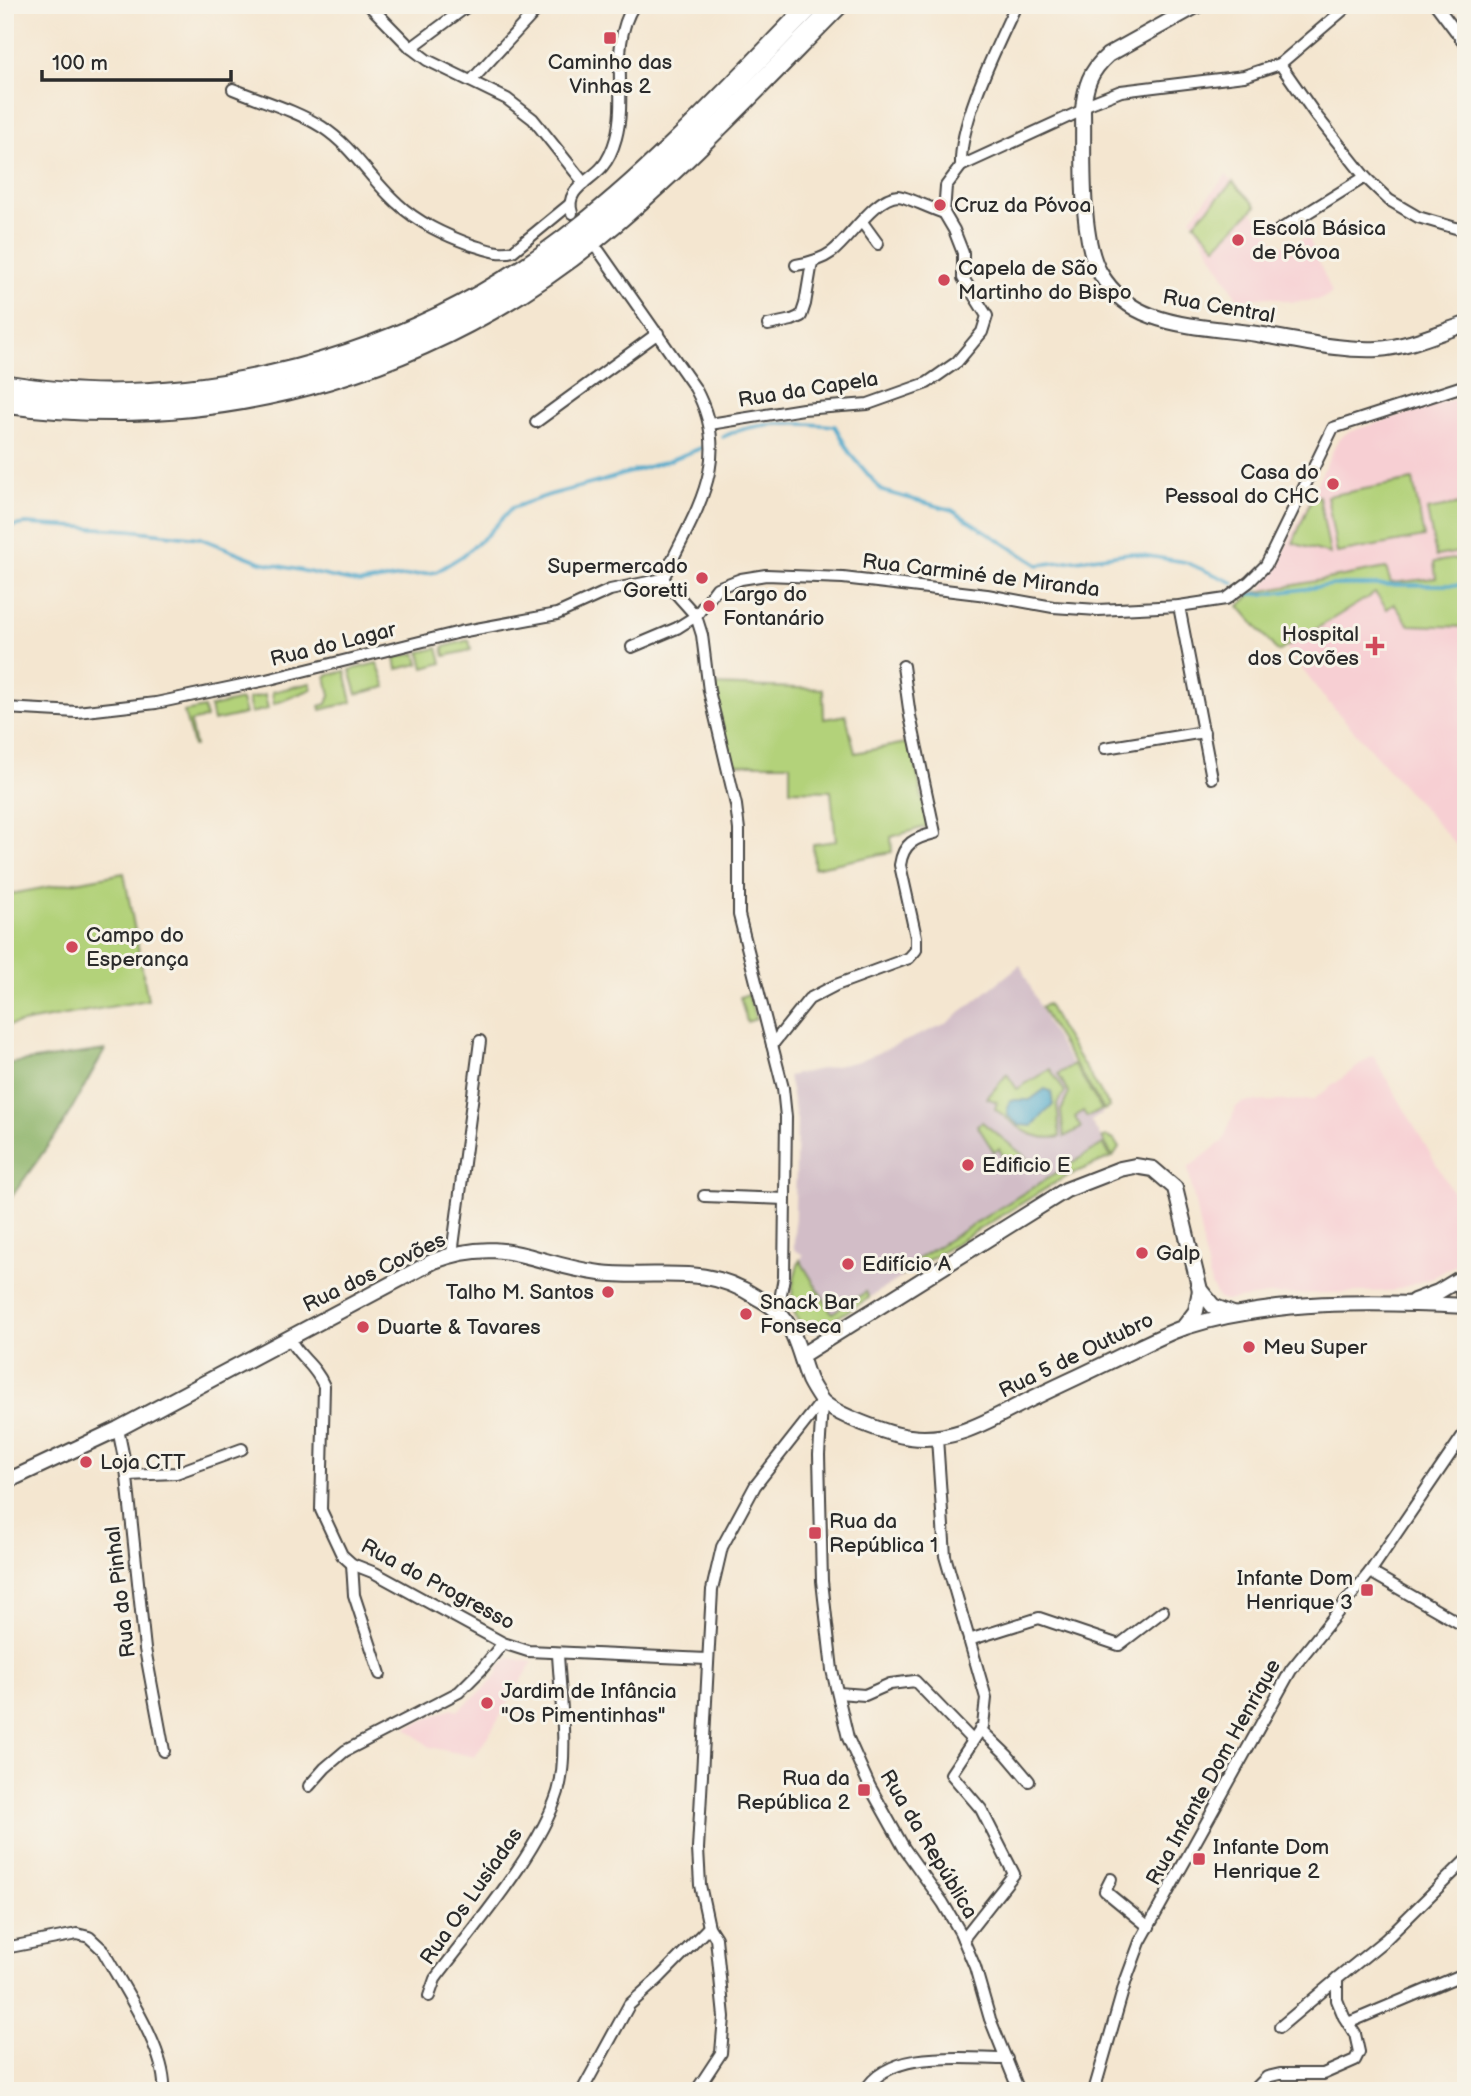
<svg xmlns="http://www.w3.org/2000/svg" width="1471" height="2096" viewBox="0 0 1471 2096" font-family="'Balsamiq Sans',sans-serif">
	<rect width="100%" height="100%" fill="#f7f3e8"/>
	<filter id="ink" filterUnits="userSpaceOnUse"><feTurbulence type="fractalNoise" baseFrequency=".0143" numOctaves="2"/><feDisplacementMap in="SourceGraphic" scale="14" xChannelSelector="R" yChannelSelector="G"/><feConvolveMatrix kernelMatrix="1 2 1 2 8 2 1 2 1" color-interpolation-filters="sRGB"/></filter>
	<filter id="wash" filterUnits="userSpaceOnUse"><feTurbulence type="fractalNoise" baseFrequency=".00686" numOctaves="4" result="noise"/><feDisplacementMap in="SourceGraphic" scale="28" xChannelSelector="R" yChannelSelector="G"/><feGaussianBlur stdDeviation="1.57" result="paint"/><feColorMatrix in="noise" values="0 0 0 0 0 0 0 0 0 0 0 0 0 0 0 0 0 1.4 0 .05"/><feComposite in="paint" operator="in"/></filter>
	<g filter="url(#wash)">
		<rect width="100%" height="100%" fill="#f4e6d0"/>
		<g fill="#f7cfd3">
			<path d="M1226 175 1256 206 1252 211 1275 242 1289 248 1308 236 1332 293 1320 300 1293 302 1269 297 1238 300 1191 218Z"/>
			<path d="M1466 395V856L1322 695 1247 597 1252 591H1261L1285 549 1338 440 1348 432Z"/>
			<path d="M1373 1055 1466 1215V1259L1432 1278 1391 1291 1268 1295 1225 1301 1219 1299 1211 1285 1188 1168 1223 1141 1236 1107 1244 1102 1313 1100Z"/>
			<path d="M509 1658 533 1662 475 1757 430 1747 406 1728 452 1708 458 1710 488 1685 499 1672 498 1667Z"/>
		</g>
		<path fill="#d2bdc7" d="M1020 965 1051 1031 1103 1113 1091 1121 1112 1157 1065 1177 1036 1194 817 1330 806 1333 794 1312 791 1293 793 1277 803 1255 794 1249 797 1121 788 1076 859 1061 947 1023Z"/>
		<g fill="#b3d27a" stroke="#6f7e52" stroke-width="2">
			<path d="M1233 182 1256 206 1216 246 1194 223Z"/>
			<path d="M1413 480 1424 537 1337 553 1327 496Z"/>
			<path d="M1319 496 1330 554 1293 543 1312 497Z"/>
			<path d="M1466 503V551L1436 556 1427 510Z"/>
			<path d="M1466 557V627L1409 625 1394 604 1387 609 1375 593 1278 652 1239 606 1252 593 1386 568 1391 583 1436 578 1434 562Z"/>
			<path d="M469 640 471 650 445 656 443 647Z"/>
			<path d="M438 648 442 663 424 668 420 652Z"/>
			<path d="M416 653 419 664 397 669 395 658Z"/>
			<path d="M377 663 386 687 357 694 350 670Z"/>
			<path d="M345 671 352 702 321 710 320 706 327 704 330 695 326 676Z"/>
			<path d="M310 683 312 689 274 704 272 692Z"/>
			<path d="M713 685 823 689 824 719 846 715 855 753 911 742 928 826 891 837 892 852 814 868 813 844 836 841 831 791 790 790V764H731Z"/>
			<path d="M265 695 268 709 251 713 248 699Z"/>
			<path d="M241 700 245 714 213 721 210 707Z"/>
			<path d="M204 708 206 718 190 722 195 746H193L184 712Z"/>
			<path d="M124 873 148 1000 5 1026V895Z"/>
			<path d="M748 994 756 1019 747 1022 740 997Z"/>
			<path d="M1048 1004 1059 1026 1110 1107 1104 1110 1053 1029 1041 1007Z"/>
			<path d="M1074 1064 1102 1110 1087 1117 1083 1111 1075 1117 1081 1128 1064 1137 1061 1111 1069 1093 1058 1074Z"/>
			<path d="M1050 1069 1065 1092 1057 1104 1060 1137C1032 1142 1015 1125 995 1109L997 1102 987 1098 1007 1074 1017 1089Z"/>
			<path d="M982 1122 1027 1158 1010 1168 999 1149 994 1152 977 1125Z"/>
			<path d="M1107 1137 1114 1140 1119 1148 1113 1157 1102 1138Z"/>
			<path d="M1103 1144 1111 1157 1065 1177 902 1276 898 1271Z"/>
			<path d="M800 1260 832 1313 866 1292 869 1298 817 1330 806 1332C787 1312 790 1284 800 1260Z"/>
		</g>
		<path fill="#8eb46a" stroke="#5c704a" stroke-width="2" d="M105 1050 62 1126 5 1206V1064Z"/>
		<path fill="#4ca7ca" stroke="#3c697a" stroke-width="2" d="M1045 1089 1051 1092 1053 1105 1032 1126 1019 1125 1008 1116 1007 1108 1010 1100H1030Z"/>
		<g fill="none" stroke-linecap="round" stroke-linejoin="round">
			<g stroke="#4ca7ca" stroke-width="3.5">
				<path d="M723 437C756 420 799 423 835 426L850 453 882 491 952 510 1038 565 1130 553 1185 562 1234 583"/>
				<path d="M5 527 26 524 129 530 200 538 261 562 360 583 436 572 462 556 487 535 512 508 549 495 602 481 670 460 704 447"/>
				<path d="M1248 594H1268L1332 585H1466"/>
			</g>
		</g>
	</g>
	<g filter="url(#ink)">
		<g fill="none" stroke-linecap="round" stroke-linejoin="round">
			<g stroke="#494744" stroke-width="14">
				<g id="minor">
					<path d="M369 5 411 48 427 60 507 99 533 119 584 183"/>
					<path d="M1436 5 1466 45"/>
					<path d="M411 48 469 5"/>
					<path d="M1280 64 1315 114 1365 177 1389 200 1418 217 1466 231"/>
					<path d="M471 81 541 5"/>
					<path d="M233 89C262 101 295 110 322 127 353 147 370 179 397 203 418 223 445 235 472 245 486 249 499 255 513 251L569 205"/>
					<path d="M1083 106 1121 91 1244 76 1280 64 1349 5"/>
					<path d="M961 166C959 121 997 47 1016 5"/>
					<path d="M572 213C564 190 589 182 602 167 609 159 613 149 616 138 628 94 608 46 634 5"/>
					<path d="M862 222 878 244"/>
					<path d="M1278 231 1365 177"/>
					<path d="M599 251 695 388C735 461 694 512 663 579"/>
					<path d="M796 265C809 263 821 260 832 252 851 237 875 197 898 196 905 196 934 210 944 213"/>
					<path d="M768 325 792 320 801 316 805 304 812 262"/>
					<path d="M536 422 658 333"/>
					<path d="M710 424 803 409 868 404 927 383 957 362 982 332 987 316 963 278V253L954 230 944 213 946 186 961 166 1083 110"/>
					<path d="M663 579 696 616 702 635 709 691 736 805 739 830V915L783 1088 786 1117 784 1277 778 1311"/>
					<path d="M1179 606 1212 778"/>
					<path d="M632 647 677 628 696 616 717 588 741 579 766 575 843 578 987 595 1053 607 1098 610 1179 606 1226 599 1249 582 1266 565 1333 428 1466 385"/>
					<path d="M5 708 77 712 156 703 266 680 460 632 557 614 610 590 663 579"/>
					<path d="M1105 748 1204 732"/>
					<path d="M772 1045 809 999 836 985 909 958 916 950V937L900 865C903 843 915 838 935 833L910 716 903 666"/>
					<path d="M704 1196 785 1199"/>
					<path d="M452 1254 480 1041"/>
					<path d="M289 1338C299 1358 314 1363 324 1386L321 1510 342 1555 352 1564 375 1573 503 1643 528 1651 707 1659"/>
					<path d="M822 1404 819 1455 822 1581 832 1670 848 1738 870 1787 904 1848 943 1903 960 1932 975 1967 990 2019 1019 2091"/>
					<path d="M118 1429 126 1468 145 1649 164 1751"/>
					<path d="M937 1438 945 1556 986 1698 983 1726 951 1774 981 1809 1014 1874 963 1939"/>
					<path d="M127 1475 176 1473 242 1449"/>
					<path d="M352 1564 354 1595 380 1674"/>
					<path d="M1370 1572 1466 1627"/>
					<path d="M969 1640 1039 1618 1119 1645 1163 1611"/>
					<path d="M838 1693 865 1695 890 1684 915 1681 972 1740"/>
					<path d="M980 1729 1007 1755 1029 1781"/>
					<path d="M309 1786 325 1768 345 1751 459 1692 481 1670 503 1643"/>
					<path d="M1111 1879 1105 1891 1149 1927"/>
					<path d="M5 1948 77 1934 89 1937 102 1949C122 1986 167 2050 164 2091"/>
					<path d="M429 1996 435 1979C474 1927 539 1853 558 1792 569 1755 560 1694 558 1654"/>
					<path d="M1348 2023 1459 1976"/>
					<path d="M1280 2027 1337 1979"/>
					<path d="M582 2091 629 2005 658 1979 709 1927"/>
					<path d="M696 2091 721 2053 724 2017 716 1938 709 1927 700 1885 698 1849 712 1590 722 1547 755 1486 822 1401"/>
					<path d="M865 2091C889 2048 965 2059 1007 2059"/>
					<path d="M1094 2091 1126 1980 1140 1942 1291 1670 1370 1572 1466 1431"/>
					<path d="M1253 2091 1267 2077 1280 2074H1323L1355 2060 1359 2052 1355 2034 1344 2017 1337 2000V1979L1385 1940 1466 1860"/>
				</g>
			</g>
			<g stroke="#494744" stroke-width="18">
				<g id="tertiary">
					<path d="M1198 5 1108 55C1090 71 1085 86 1083 110 1084 152 1079 238 1100 273 1112 293 1129 308 1152 316 1184 328 1223 329 1257 334 1296 340 1339 351 1378 349 1408 347 1438 333 1466 324"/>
					<path d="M1466 1278 1463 1293 1466 1297"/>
					<path d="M1414 1301 1438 1292 1466 1275"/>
					<path d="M1183 1328 1196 1311 1200 1290"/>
					<path d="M802 1355 1066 1190 1120 1169 1135 1166 1153 1169 1175 1188 1200 1290 1213 1306 1233 1314"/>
					<path d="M5 1482 118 1429 434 1261C506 1234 533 1265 600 1273 658 1280 703 1262 756 1297 763 1301 773 1306 779 1313 796 1331 800 1357 809 1380 812 1386 817 1394 821 1400 833 1414 890 1435 910 1437 954 1443 989 1420 1027 1401 1060 1385 1093 1370 1125 1354 1144 1345 1163 1335 1182 1328 1272 1299 1372 1301 1466 1306"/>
				</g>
			</g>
			<g stroke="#494744" stroke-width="23">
				<g id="trunk">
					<path d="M5 385C38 390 72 394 106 394 271 393 434 340 565 239 655 171 732 86 811 5"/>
					<path d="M5 403C228 434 444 368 614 223 693 156 765 79 838 5"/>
				</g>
			</g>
			<use href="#minor" stroke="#fff" stroke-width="10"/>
			<use href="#tertiary" stroke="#fff" stroke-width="14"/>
			<use href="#trunk" stroke="#fff" stroke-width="19"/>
		</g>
	</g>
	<g fill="#d1495b" stroke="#f7f3e8" stroke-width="2.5">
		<rect x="603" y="31" width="14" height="14" rx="3.5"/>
		<circle cx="940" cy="205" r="7"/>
		<circle cx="1238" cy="240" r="7"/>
		<circle cx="944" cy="280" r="7"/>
		<circle cx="1333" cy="484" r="7"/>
		<circle cx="702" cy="578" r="7"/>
		<circle cx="709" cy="606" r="7"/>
		<path d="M1371.5 635.5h7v7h7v7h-7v7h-7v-7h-7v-7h7z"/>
		<circle cx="72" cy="947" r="7"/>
		<circle cx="968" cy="1165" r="7"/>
		<circle cx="1142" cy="1253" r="7"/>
		<circle cx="848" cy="1264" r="7"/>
		<circle cx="608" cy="1292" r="7"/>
		<circle cx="746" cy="1314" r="7"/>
		<circle cx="363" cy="1327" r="7"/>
		<circle cx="1249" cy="1347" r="7"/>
		<circle cx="86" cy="1462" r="7"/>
		<rect x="808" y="1526" width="14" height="14" rx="3.5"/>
		<rect x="1360" y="1583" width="14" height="14" rx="3.5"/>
		<circle cx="487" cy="1703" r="7"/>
		<rect x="857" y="1783" width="14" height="14" rx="3.5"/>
		<rect x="1192" y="1852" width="14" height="14" rx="3.5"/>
	</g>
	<g text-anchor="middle" stroke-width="6" stroke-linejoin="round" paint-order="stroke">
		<g font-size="21" fill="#2b2b2b" stroke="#f7f3e8" text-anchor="start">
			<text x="610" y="69" text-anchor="middle">Caminho das<tspan x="610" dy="24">Vinhas 2</tspan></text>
			<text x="954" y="212">Cruz da Póvoa</text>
			<text x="1252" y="235">Escola Básica<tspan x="1252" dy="24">de Póvoa</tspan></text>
			<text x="958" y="275">Capela de São<tspan x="958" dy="24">Martinho do Bispo</tspan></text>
			<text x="1319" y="479" text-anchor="end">Casa do<tspan x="1319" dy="24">Pessoal do CHC</tspan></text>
			<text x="688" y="573" text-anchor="end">Supermercado<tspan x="688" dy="24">Goretti</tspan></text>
			<text x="723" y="601">Largo do<tspan x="723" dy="24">Fontanário</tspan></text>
			<text x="1359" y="641" text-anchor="end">Hospital<tspan x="1359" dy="24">dos Covões</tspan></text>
			<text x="86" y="942">Campo do<tspan x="86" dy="24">Esperança</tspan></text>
			<text x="982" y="1172">Edificio E</text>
			<text x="1156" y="1260">Galp</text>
			<text x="862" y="1271">Edifício A</text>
			<text x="594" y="1299" text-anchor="end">Talho M. Santos</text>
			<text x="760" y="1309">Snack Bar<tspan x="760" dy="24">Fonseca</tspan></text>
			<text x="377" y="1334">Duarte &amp; Tavares</text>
			<text x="1263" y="1354">Meu Super</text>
			<text x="100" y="1469">Loja CTT</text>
			<text x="829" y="1528">Rua da<tspan x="829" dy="24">República 1</tspan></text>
			<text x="1353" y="1585" text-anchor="end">Infante Dom<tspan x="1353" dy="24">Henrique 3</tspan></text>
			<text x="501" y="1698">Jardim de Infância<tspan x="501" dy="24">"Os Pimentinhas"</tspan></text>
			<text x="850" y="1785" text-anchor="end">Rua da<tspan x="850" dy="24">República 2</tspan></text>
			<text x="1213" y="1854">Infante Dom<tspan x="1213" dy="24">Henrique 2</tspan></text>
		</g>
		<g font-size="21" fill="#2b2b2b" stroke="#f7f3e8">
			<text transform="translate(1219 306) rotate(10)" y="7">Rua Central</text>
			<text transform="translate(808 389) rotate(-9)" y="7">Rua da Capela</text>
			<text transform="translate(981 575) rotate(7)" y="7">Rua Carminé de Miranda</text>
			<text transform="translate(333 644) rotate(-14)" y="7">Rua do Lagar</text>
			<text transform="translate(374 1272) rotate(-26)" y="7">Rua dos Covões</text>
			<text transform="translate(1076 1355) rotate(-26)" y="7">Rua 5 de Outubro</text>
			<text transform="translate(438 1584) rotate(28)" y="7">Rua do Progresso</text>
			<text transform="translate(120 1592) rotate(-97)" y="7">Rua do Pinhal</text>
			<text transform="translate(1213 1772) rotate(-61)" y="7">Rua Infante Dom Henrique</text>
			<text transform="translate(929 1844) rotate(59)" y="7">Rua da República</text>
			<text transform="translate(471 1896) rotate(-55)" y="7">Rua Os Lusíadas</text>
		</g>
	</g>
	<rect width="1471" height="2096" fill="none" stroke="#f7f3e8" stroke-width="28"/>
	<path d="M42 70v10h189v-10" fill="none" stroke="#2b2b2b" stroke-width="3.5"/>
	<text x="52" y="70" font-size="21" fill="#2b2b2b" stroke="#f7f3e8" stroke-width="5" paint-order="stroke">100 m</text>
</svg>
